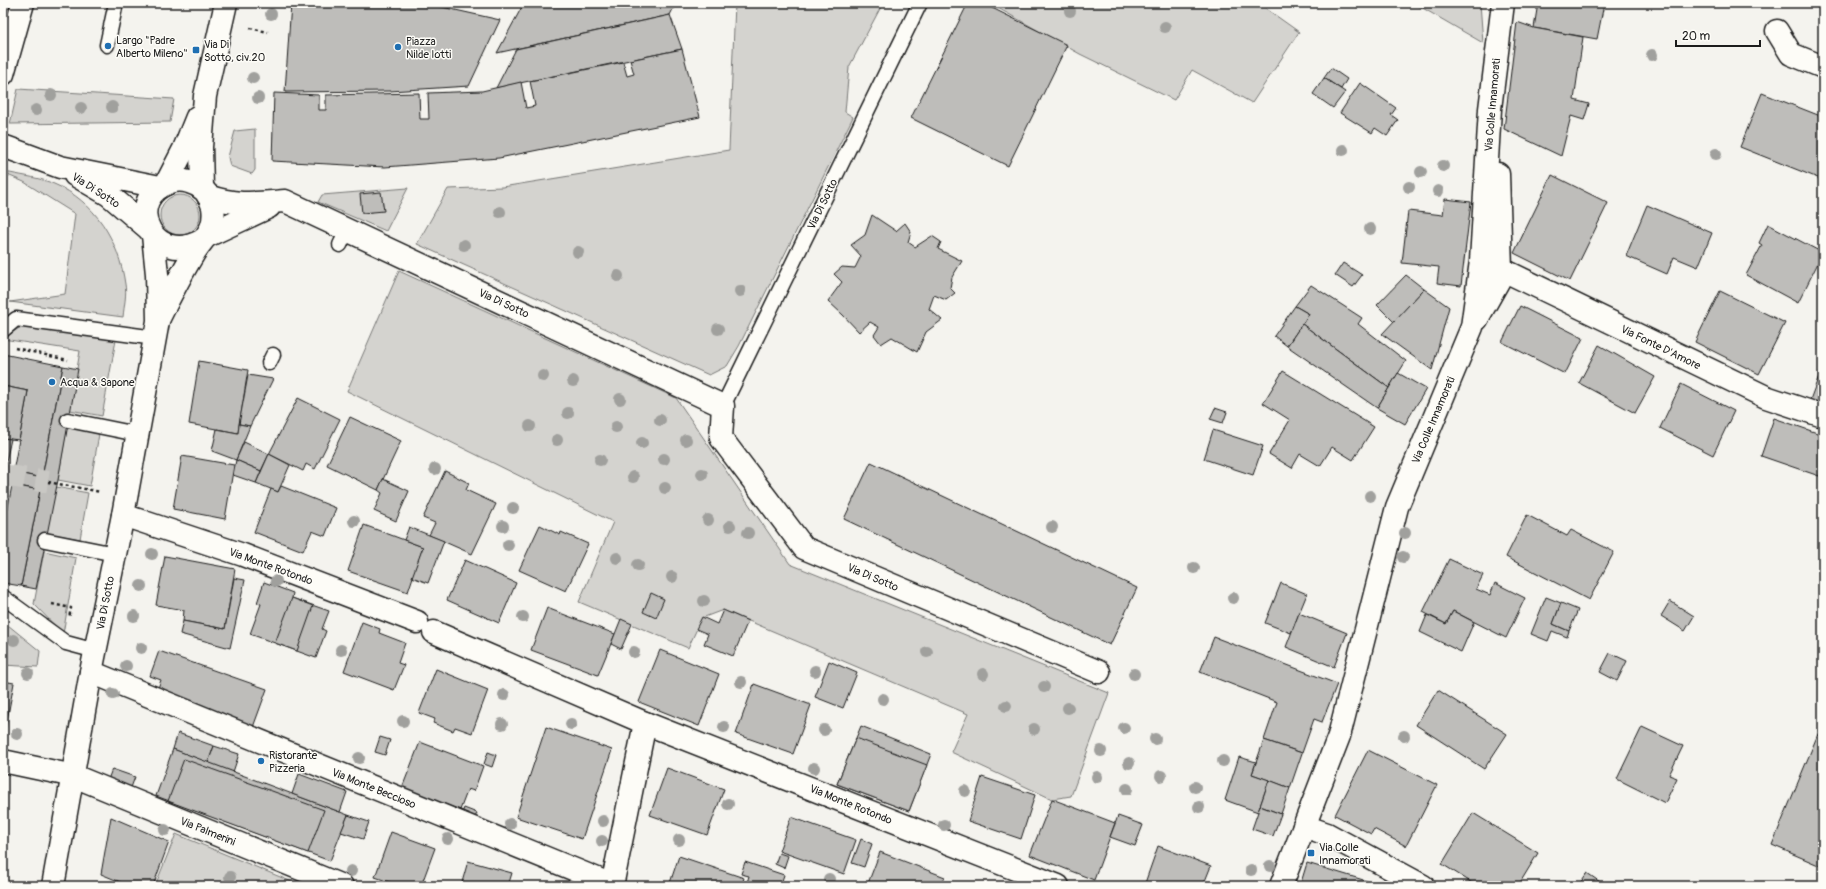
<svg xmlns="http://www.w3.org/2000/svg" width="1826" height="889" viewBox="0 0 1826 889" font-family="Pangolin,sans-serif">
	<rect width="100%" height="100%" fill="#f4f3ee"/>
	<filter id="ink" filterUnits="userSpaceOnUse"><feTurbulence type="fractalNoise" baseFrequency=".025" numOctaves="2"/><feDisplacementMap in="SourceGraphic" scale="8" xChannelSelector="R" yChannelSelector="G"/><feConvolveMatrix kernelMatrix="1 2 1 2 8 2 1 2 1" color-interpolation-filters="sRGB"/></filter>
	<g filter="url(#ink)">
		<g fill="#d4d3cf" stroke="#787876">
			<path d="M735 3H883L849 67 845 112 853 117 739 346 727 366 709 375 417 244 448 189 502 187 729 150Z"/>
			<path d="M989 3H1258L1299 32 1252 103 1192 70 1174 100 1080 54Z"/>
			<path d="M1414 3H1480L1483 43Z"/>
			<path d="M18 89 174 99 170 122 10 124Z"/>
			<path d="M255 129V170L252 174 230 166 228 157 235 131Z"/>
			<path d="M3 173H10C24 176 41 178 54 184 95 201 119 241 125 284 127 294 124 306 123 317L10 302 65 294 75 214 24 182Z"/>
			<path d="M408 188 386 231 318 202 322 195Z"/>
			<circle cx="180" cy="215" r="20"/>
			<path d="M399 271 676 398 790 564 1109 693 1071 796 1052 799 951 752 968 714 723 610 702 618 688 648 579 602 613 522 347 391Z"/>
			<path d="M22 326 116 340 102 416 70 410 80 351 3 339Z"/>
			<path d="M67 427 99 434 90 486 58 480Z"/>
			<path d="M56 487 88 493 80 539 46 533Z"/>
			<path d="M44 551 76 558 63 634 34 604Z"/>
			<path d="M3 621 40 651 38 667 3 665Z"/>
			<path d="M176 834 302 886H155Z"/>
		</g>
		<g fill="#bebdba" stroke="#1c1c1c">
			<path d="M291 3H424L500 20 469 86 390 91 285 92Z"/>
			<path d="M524 3H666L674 7 670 15 497 53Z"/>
			<path d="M968 3H982L1067 45 1008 166 911 118Z"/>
			<path d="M1538 3 1604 4 1597 39 1534 28Z"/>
			<path d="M670 15 682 49 496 88 516 49Z"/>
			<path d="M1517 22 1534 28 1583 37 1574 100 1589 104 1584 120 1571 116 1561 156 1504 129Z"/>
			<path d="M682 49 700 117 499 158 385 167 272 161 274 93 319 95V110H326V95L419 93 420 119H429L428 93 482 91 521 82 526 108 535 106 530 81 623 62 627 76 634 74 630 60Z"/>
			<path d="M1331 68 1347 79 1341 89 1324 78Z"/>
			<path d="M1324 78 1345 92 1333 108 1313 94Z"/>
			<path d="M1360 83 1396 108 1391 115 1398 120 1387 136 1375 128 1372 133 1340 113Z"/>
			<path d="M1762 93 1823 117V180L1740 147Z"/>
			<path d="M1552 175 1608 203 1570 281 1514 253Z"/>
			<path d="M381 192 384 211 362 213 360 194Z"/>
			<path d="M1445 199 1471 202 1461 286 1437 283 1439 267 1402 263 1408 211 1443 215Z"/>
			<path d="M1647 205 1712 233 1698 267 1674 257 1667 274 1626 256Z"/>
			<path d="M872 215 896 231 905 223 911 232 908 242 915 247 932 236 941 242 938 249 962 261 952 277 950 288 955 293 946 300 934 295 929 309 942 320 926 332 917 352 892 337 881 344 874 335 879 327 870 322 859 332 843 315 828 301 842 282 834 274 842 267 855 268 861 256 851 245 865 235Z"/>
			<path d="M1768 224 1823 253 1798 303 1746 275 1762 245 1759 243Z"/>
			<path d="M1343 263 1362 275 1353 287 1335 275Z"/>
			<path d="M1406 275 1424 289 1394 322 1377 305Z"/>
			<path d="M1311 285 1362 318 1358 324 1406 361 1389 388 1302 324 1309 314 1295 306Z"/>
			<path d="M1424 289 1449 307 1432 370 1382 334Z"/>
			<path d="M1720 291 1785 323 1759 374 1695 342Z"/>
			<path d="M1295 306 1309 314 1287 346 1274 336Z"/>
			<path d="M1520 306 1583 338 1565 374 1502 342Z"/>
			<path d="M1302 324 1389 388 1377 408 1287 346Z"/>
			<path d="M1599 345 1655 377 1635 413 1579 383Z"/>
			<path d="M3 354 63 366 42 478 13 472 28 391 3 386Z"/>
			<path d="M199 361 248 370 238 433 189 424Z"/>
			<path d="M1823 365V405L1810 400Z"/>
			<path d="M63 366 78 369 58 480 36 589 21 586 40 490 3 483V470L42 478Z"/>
			<path d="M1283 371 1374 427 1353 460 1332 447 1320 466 1300 454 1292 468 1269 454 1290 420 1263 403Z"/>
			<path d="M1398 373 1426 389 1405 424 1377 408Z"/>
			<path d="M248 375 273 379 250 426 239 424Z"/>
			<path d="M1681 384 1734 411 1713 455 1660 428Z"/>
			<path d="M3 386 28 391 19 440 3 438Z"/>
			<path d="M298 398 340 419 315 469 306 464 303 471 269 454Z"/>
			<path d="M1215 408 1227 412 1223 423 1210 419Z"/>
			<path d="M350 417 401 441 378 490 327 465Z"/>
			<path d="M1774 418 1823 435 1822 477 1761 456Z"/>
			<path d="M239 424 250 426 236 460 212 451 217 429 238 433Z"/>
			<path d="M1213 430 1263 446 1253 475 1204 459Z"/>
			<path d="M3 438 11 439 5 466 3 465Z"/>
			<path d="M244 442 269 454 261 471 236 460Z"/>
			<path d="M269 454 290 465 278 492 256 483Z"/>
			<path d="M182 456 234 465 225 519 173 509Z"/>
			<path d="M236 460 261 471 256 483 233 475Z"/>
			<path d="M871 462 1137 588 1110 645 844 519Z"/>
			<path d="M445 471 469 483 466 490 496 504 472 554 429 535 435 523 423 518Z"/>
			<path d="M383 479 409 491 396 521 374 511 382 493 378 490Z"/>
			<path d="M12 485 40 490 21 586 3 583V534Z"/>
			<path d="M281 486 336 508 325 536 312 531 303 551 254 532 271 489 278 492Z"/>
			<path d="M3 515H6L3 534Z"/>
			<path d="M1527 515 1567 536 1571 530 1614 552 1589 600 1506 557Z"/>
			<path d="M364 525 423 547 408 592 348 571Z"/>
			<path d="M540 525 560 535 561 532 588 544 566 591 519 570Z"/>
			<path d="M409 527 444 541 428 583 412 577 423 547 404 540Z"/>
			<path d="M165 556 235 569 225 629 183 621 184 610 156 605Z"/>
			<path d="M1449 559 1483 575 1476 589 1490 595 1495 583 1525 598 1506 638 1453 611 1446 624 1423 612Z"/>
			<path d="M465 560 516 583 499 623 447 600Z"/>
			<path d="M234 578 245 580 230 648 180 634 183 621 225 629Z"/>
			<path d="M264 582 293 593 292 598 329 611 322 629 326 631 316 658 250 634 261 604 257 603Z"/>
			<path d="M1281 583 1307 594 1291 633 1265 623Z"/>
			<path d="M651 593 664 599 656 618 643 612Z"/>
			<path d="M1546 597 1561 603 1553 624 1569 631 1567 637 1552 631 1548 641 1531 634Z"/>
			<path d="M292 598 313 606 297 651 275 643Z"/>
			<path d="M1670 601 1694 616 1685 631 1661 616Z"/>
			<path d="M1561 603 1578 610 1569 631 1553 624Z"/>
			<path d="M547 608 615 634 598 675 531 650Z"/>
			<path d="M723 610 748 621 733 656 704 644 708 634 696 629 702 617 717 624Z"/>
			<path d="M1453 611 1474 622 1461 652 1420 632 1427 615 1446 624Z"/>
			<path d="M1299 613 1347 633 1334 667 1286 647Z"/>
			<path d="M621 619 632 624 621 649 611 644Z"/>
			<path d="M362 622 380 629 379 633 405 643 398 663 404 665 394 690 344 671Z"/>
			<path d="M1214 637 1337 684 1322 722 1314 719 1302 753 1264 740 1277 702 1200 672Z"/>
			<path d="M660 650 719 674 699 726 639 702Z"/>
			<path d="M159 651 267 689 252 730 155 696 161 680 150 676Z"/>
			<path d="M1610 653 1627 661 1617 681 1600 672Z"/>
			<path d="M829 661 857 673 843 708 815 697Z"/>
			<path d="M436 669 488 690 472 733 455 727 453 731 433 723 435 719 419 713Z"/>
			<path d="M3 681 14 683 5 731 3 730Z"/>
			<path d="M754 684 811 705 793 754 736 734Z"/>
			<path d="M1438 690 1507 734 1484 769 1416 725Z"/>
			<path d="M1823 722V867L1772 845Z"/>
			<path d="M861 726 931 754 909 811 837 784Z"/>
			<path d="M546 727 612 750 582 839 516 817Z"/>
			<path d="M1642 727 1683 746 1669 775 1677 778 1665 803 1617 779Z"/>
			<path d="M178 733 214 746 208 763 173 749Z"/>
			<path d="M380 737 390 740 385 755 375 752Z"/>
			<path d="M856 738 927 765 909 811 837 784Z"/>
			<path d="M1264 740 1302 753 1290 788 1252 774Z"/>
			<path d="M420 742 483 766 474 791 468 789 460 810 402 788Z"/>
			<path d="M214 746 239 754 233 772 208 763Z"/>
			<path d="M173 749 348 815 330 861 156 796Z"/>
			<path d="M1368 750 1437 785 1406 846 1374 829 1371 834 1335 815Z"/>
			<path d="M488 752 496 755 492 767 484 764Z"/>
			<path d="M1239 757 1256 762 1252 774 1269 780 1258 812 1225 800Z"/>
			<path d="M184 759 324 810 308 853 168 801Z"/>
			<path d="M667 768 724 789 707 835 650 815Z"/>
			<path d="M112 769 135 777 129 793 106 785Z"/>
			<path d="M299 774 347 792 340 812 292 794Z"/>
			<path d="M982 777 1035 795 1021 839 968 821Z"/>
			<path d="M1269 780 1290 788 1281 814 1260 806Z"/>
			<path d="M1052 799 1115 823 1094 880 1030 855Z"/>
			<path d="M1260 806 1281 814 1273 836 1252 829Z"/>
			<path d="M464 808 477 813 472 825 459 820Z"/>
			<path d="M1473 813 1538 853 1518 886H1477L1442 864Z"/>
			<path d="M348 815 369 822 363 839 341 832Z"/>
			<path d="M1118 816 1143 825 1135 846 1110 837Z"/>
			<path d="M111 817 169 842 153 886H130L101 874Z"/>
			<path d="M791 817 856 840 844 874 779 851Z"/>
			<path d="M391 832 435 848 421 886H401L375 877Z"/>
			<path d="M861 839 872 844 864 867 852 863Z"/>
			<path d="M1158 846 1211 866 1203 886H1144Z"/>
			<path d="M880 852 945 877 941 886H867Z"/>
			<path d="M779 853 788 856 784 868 775 864Z"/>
			<path d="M679 856 744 878 741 886H669Z"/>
			<path d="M468 861 512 873 508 886H461Z"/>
			<path d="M745 862 784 875 780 886H746L749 876 741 874Z"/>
			<path d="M1307 863 1370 882 1369 886H1300Z"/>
			<path d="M1587 873 1606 886H1578Z"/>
		</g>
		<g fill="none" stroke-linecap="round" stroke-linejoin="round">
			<path stroke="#c9c8c4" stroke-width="22" stroke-dasharray="22 11" stroke-linecap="butt" d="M3 475 48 482"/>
			<g stroke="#1c1c1c" stroke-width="17">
				<g id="lane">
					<path d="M107 45 116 3"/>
					<path d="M340 245 348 229"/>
					<path d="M3 330 16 319 155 338"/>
					<path d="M269 363 273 355"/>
					<path d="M723 406 920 3"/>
					<path d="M68 420 137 434"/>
					<path d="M45 540 115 554"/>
					<path d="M3 597 66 643 96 651"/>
				</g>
			</g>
			<g stroke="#1c1c1c" stroke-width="25">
				<g id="street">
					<path d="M1777 31 1791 54 1823 67"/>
					<path d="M3 74 23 3"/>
					<path d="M3 146 60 167 160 187"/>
					<path d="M75 175 109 195 149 229"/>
					<path d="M208 196C235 206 257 203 285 201L723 406 721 438 804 548 1099 672"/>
					<path d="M207 236 269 207"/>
					<path d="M1501 269 1766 397 1823 416"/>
					<path d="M1477 319 1499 280 1501 269 1498 174"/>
					<path d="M123 515 243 555 417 622"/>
					<path d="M434 632 645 723 1058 886"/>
					<path d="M91 672 612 885"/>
					<path d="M3 761 74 776 342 886"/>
					<path d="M1304 826 1327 834 1423 886"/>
					<path d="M612 886 645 723"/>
					<path d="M1281 886 1339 736 1397 507 1472 327 1481 261 1490 109 1503 3"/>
				</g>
			</g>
			<g stroke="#1c1c1c" stroke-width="25">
				<g id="secondary">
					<path d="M166 184 184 149 197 117"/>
					<path d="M202 188 201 147 205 96 226 3"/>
					<path d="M159 318C170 296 181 274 194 253 199 244 207 237 211 228 214 221 214 214 213 207 210 194 201 185 189 182 180 179 170 181 162 186 125 207 155 266 201 241"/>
					<path d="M53 886 91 672 123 515 158 321 157 274 153 235"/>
				</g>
			</g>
			<g stroke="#1c1c1c" stroke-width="2.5" stroke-dasharray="3 3" stroke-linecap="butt">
				<path d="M250 28 268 32"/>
				<path d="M15 348 68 360"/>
				<path d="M48 482 101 492"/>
				<path d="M52 604 71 608 69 618"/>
			</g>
			<use href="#lane" stroke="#fdfcf7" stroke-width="14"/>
			<use href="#street" stroke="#fdfcf7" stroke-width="22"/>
			<use href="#secondary" stroke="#fdfcf7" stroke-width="22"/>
		</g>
		<g fill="#a0a09d">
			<circle cx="1070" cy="11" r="6"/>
			<circle cx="271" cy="14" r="6"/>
			<circle cx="1165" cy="27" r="6"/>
			<circle cx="1652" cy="55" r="6"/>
			<circle cx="253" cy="78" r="6"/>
			<circle cx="51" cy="95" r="6"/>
			<circle cx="258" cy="98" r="6"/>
			<circle cx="112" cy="107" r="6"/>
			<circle cx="81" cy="108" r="6"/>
			<circle cx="36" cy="110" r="6"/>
			<circle cx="1343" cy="150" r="6"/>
			<circle cx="1716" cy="154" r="6"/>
			<circle cx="1443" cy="166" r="6"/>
			<circle cx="1421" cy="172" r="6"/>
			<circle cx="1409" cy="187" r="6"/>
			<circle cx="1438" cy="191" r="6"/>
			<circle cx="500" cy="212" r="6"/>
			<circle cx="1370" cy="229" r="6"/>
			<circle cx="464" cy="245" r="6"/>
			<circle cx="578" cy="252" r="6"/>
			<circle cx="618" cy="276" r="6"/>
			<circle cx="740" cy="291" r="6"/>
			<circle cx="718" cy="329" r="6"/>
			<circle cx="543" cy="376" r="6"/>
			<circle cx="573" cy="381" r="6"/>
			<circle cx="620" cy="399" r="6"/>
			<circle cx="568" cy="413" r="6"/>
			<circle cx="660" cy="420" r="6"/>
			<circle cx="530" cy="426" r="6"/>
			<circle cx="616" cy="427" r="6"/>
			<circle cx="557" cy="440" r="6"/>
			<circle cx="686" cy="440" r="6"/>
			<circle cx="642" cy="443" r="6"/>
			<circle cx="664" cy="459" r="6"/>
			<circle cx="600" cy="460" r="6"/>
			<circle cx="435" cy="469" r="6"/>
			<circle cx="702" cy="474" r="6"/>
			<circle cx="633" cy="477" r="6"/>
			<circle cx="665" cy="488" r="6"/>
			<circle cx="1370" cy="496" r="6"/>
			<circle cx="513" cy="508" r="6"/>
			<circle cx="708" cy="520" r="6"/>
			<circle cx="354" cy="521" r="6"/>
			<circle cx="503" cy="526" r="6"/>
			<circle cx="730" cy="526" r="6"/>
			<circle cx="1052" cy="527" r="6"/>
			<circle cx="748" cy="533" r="6"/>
			<circle cx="1405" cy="533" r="6"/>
			<circle cx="508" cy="545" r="6"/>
			<circle cx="152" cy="554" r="6"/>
			<circle cx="1403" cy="557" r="6"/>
			<circle cx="617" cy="558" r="6"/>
			<circle cx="638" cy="565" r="6"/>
			<circle cx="1194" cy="568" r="6"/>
			<circle cx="672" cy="577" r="6"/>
			<circle cx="276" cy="581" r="6"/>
			<circle cx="141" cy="586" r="6"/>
			<circle cx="1233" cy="598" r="6"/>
			<circle cx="704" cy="601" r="6"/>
			<circle cx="134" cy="616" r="6"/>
			<circle cx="523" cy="617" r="6"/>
			<circle cx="14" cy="640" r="6"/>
			<circle cx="141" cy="648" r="6"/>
			<circle cx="341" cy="650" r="6"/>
			<circle cx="634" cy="652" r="6"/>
			<circle cx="927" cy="652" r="6"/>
			<circle cx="126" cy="666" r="6"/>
			<circle cx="815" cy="671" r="6"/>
			<circle cx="28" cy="673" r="6"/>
			<circle cx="983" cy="674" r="6"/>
			<circle cx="1134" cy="674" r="6"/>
			<circle cx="741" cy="682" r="6"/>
			<circle cx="1044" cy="687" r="6"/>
			<circle cx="113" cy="694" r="6"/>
			<circle cx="504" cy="695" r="6"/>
			<circle cx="883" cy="699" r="6"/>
			<circle cx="1006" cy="706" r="6"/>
			<circle cx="1068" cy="708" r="6"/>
			<circle cx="403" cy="721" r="6"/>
			<circle cx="502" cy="724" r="6"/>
			<circle cx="571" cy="724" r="6"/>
			<circle cx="724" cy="727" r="6"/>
			<circle cx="1124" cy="728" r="6"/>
			<circle cx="1034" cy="729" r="6"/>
			<circle cx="824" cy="730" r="6"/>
			<circle cx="17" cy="734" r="6"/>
			<circle cx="1404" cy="736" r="6"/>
			<circle cx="1155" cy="739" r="6"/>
			<circle cx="1101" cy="751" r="6"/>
			<circle cx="359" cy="758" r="6"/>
			<circle cx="1223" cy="761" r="6"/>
			<circle cx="1129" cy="763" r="6"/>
			<circle cx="814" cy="768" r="6"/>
			<circle cx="1161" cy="776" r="6"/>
			<circle cx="1097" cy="777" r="6"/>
			<circle cx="1195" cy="787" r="6"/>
			<circle cx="1127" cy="789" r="6"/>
			<circle cx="965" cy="791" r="6"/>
			<circle cx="728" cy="804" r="6"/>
			<circle cx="1199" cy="807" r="6"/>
			<circle cx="603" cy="821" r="6"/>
			<circle cx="510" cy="824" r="6"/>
			<circle cx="944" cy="825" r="6"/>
			<circle cx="165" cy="830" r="6"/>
			<circle cx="448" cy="839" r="6"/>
			<circle cx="679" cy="840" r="6"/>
			<circle cx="602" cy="841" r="6"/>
			<circle cx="1270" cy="866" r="6"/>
			<circle cx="1251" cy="870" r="6"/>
			<circle cx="351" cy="871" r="6"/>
			<circle cx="230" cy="877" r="6"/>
			<circle cx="829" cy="879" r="6"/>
		</g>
	</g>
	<g fill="#1f6fb2" stroke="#fdfcf7" stroke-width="1.5">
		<circle cx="108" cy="46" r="4"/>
		<circle cx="398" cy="47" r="4"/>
		<rect x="192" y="46" width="8" height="8" rx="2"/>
		<circle cx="52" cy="382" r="4"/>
		<circle cx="261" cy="761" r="4"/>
		<rect x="1307" y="849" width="8" height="8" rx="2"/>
	</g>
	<g text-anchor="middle" stroke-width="3" stroke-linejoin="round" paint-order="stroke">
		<g font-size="11" fill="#1c1c1c" stroke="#fdfcf7" text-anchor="start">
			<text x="116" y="44">Largo "Padre<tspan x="116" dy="13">Alberto Mileno"</tspan></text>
			<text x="406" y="45">Piazza<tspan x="406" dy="13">Nilde Iotti</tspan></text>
			<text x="204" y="48">Via Di<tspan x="204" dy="13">Sotto, civ.20</tspan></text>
			<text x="60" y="386">Acqua &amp; Sapone</text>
			<text x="269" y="759">Ristorante<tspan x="269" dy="13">Pizzeria</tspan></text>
			<text x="1319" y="851">Via Colle<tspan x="1319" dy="13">Innamorati</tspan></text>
		</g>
		<g font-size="11" fill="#1c1c1c" stroke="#fdfcf7">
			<text transform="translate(1492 105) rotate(-85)" y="4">Via Colle Innamorati</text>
			<text transform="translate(96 190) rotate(33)" y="4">Via Di Sotto</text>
			<text transform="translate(822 204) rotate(-64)" y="4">Via Di Sotto</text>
			<text transform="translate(504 303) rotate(25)" y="4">Via Di Sotto</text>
			<text transform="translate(1661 347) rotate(26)" y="4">Via Fonte D'Amore</text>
			<text transform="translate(1433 420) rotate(-67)" y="4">Via Colle Innamorati</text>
			<text transform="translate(271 566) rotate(20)" y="4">Via Monte Rotondo</text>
			<text transform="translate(873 577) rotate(23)" y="4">Via Di Sotto</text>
			<text transform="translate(105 603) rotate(-79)" y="4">Via Di Sotto</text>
			<text transform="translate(374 788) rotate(22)" y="4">Via Monte Beccioso</text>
			<text transform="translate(851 804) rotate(22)" y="4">Via Monte Rotondo</text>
			<text transform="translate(208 831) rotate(22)" y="4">Via Palmerini</text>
		</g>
	</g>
	<rect width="1826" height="889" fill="none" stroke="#fdfcf7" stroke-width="16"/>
	<rect x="8" y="8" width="1810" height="873" fill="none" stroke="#1c1c1c" stroke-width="1.5" filter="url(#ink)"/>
	<path d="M1676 40v6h84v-6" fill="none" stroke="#1c1c1c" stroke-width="2"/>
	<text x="1682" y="40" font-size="12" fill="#1c1c1c" stroke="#fdfcf7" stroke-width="3" paint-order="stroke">20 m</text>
</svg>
